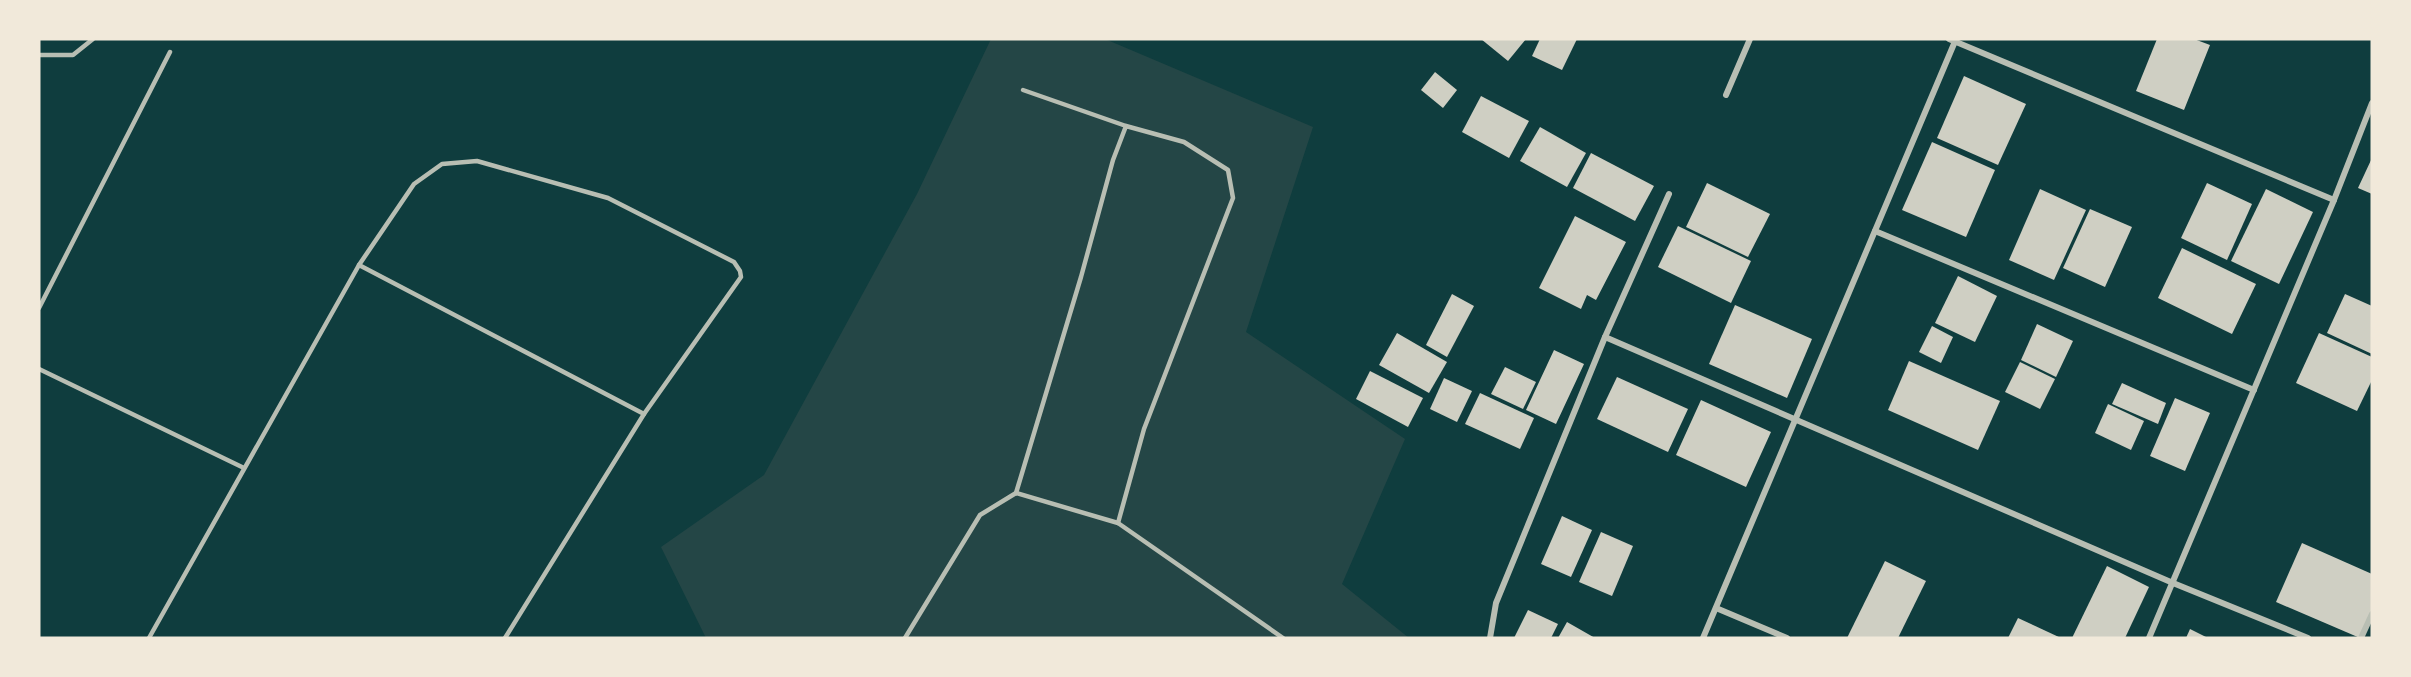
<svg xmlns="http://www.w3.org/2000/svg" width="2411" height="677" viewBox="0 0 2411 677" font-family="'Sofia Sans Condensed',sans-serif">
	<rect width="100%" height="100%" fill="#0f3d3e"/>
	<path fill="#244646" d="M991 39H1105L1313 127 1246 332 1405 439 1342 584 1409 638H706L661 547 764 475 917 194Z"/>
	<g fill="#cfcfc3">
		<path d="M1481 39H1526L1508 61Z"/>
		<path d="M1540 39H1577L1562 70 1532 56Z"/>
		<path d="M2157 39H2194L2210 45 2184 110 2136 91Z"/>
		<path d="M1435 72 1457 90 1443 108 1421 90Z"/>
		<path d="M1964 76 2026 104 1998 165 1937 138Z"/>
		<path d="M1481 96 1529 121 1509 158 1462 132Z"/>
		<path d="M1540 127 1586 153 1567 187 1520 161Z"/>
		<path d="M1932 142 1995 170 1966 237 1902 210Z"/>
		<path d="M1591 153 1654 186 1635 221 1573 188Z"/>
		<path d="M2372 158V194L2358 188Z"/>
		<path d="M1707 183 1770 214 1748 257 1686 227Z"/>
		<path d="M2207 183 2252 204 2227 260 2181 238Z"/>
		<path d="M2040 189 2086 210 2054 280 2009 260Z"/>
		<path d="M2266 189 2313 212 2279 284 2231 261Z"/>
		<path d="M2090 209 2132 227 2105 287 2063 268Z"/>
		<path d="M1575 216 1626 242 1596 300 1587 295 1581 309 1539 288Z"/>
		<path d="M1678 226 1751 261 1731 303 1658 267Z"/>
		<path d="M2182 248 2256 284 2232 334 2158 298Z"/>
		<path d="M1958 276 1997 296 1975 342 1935 323Z"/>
		<path d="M1452 294 1474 306 1447 357 1426 345Z"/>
		<path d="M2345 294 2372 306V354L2327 333Z"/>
		<path d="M1735 305 1812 339 1787 398 1709 364Z"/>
		<path d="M2037 324 2073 341 2056 377 2021 360Z"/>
		<path d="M1932 326 1953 337 1941 363 1919 352Z"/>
		<path d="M1397 333 1447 362 1429 393 1379 365Z"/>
		<path d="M2319 333 2372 357V380L2357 411 2296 383Z"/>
		<path d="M1554 350 1584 364 1556 424 1526 410Z"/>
		<path d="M1909 361 2000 401 1978 450 1888 410Z"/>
		<path d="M2020 362 2055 379 2040 409 2005 392Z"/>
		<path d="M1505 367 1536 382 1523 409 1491 394Z"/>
		<path d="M1370 371 1423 398 1408 427 1356 399Z"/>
		<path d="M1617 377 1688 409 1668 452 1597 419Z"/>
		<path d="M1444 378 1472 391 1457 422 1430 409Z"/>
		<path d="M2122 383 2166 403 2158 424 2112 404Z"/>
		<path d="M1480 393 1534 418 1520 449 1465 424Z"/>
		<path d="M2175 398 2210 413 2185 471 2150 456Z"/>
		<path d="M1701 400 1771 432 1746 487 1676 455Z"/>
		<path d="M2108 404 2144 421 2131 450 2095 433Z"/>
		<path d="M1562 516 1592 530 1571 577 1541 564Z"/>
		<path d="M1601 532 1633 546 1612 596 1579 582Z"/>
		<path d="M2302 543 2372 574V611L2360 638 2276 602Z"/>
		<path d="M1885 561 1926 581 1898 638H1847Z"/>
		<path d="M2107 566 2149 587 2125 638H2072Z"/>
		<path d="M1528 610 1558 624 1551 638H1514Z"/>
		<path d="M2018 618 2031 624 2061 638H2008Z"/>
		<path d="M1567 622 1595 638H1558Z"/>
		<path d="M2190 629 2208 638H2186Z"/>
	</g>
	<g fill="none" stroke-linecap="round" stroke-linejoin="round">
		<g stroke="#b8beb3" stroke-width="4.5">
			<path d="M39 55H73L93 39"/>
			<path d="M1023 90 1126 126"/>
			<path d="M359 265 644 414"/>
			<path d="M39 308 170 52"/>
			<path d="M39 369 244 468"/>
			<path d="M1016 493 1081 277 1113 160 1126 126 1184 142 1228 170 1233 198 1144 429 1118 523"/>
			<path d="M149 638 359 265 414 184 442 164 477 161 608 198 734 262 740 271 741 277 644 414 505 638"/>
			<path d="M905 638 980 515 1016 493 1118 523 1283 638"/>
		</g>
		<g stroke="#b8beb3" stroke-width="6">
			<path d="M1949 39 2334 200"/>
			<path d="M1726 95 1750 39"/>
			<path d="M1875 231 2254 390"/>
			<path d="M1605 337 2173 583 2308 638"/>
			<path d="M1716 608 1787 638"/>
			<path d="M1490 638 1496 603 1605 337 1669 194"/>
			<path d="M1703 638 1956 39"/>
			<path d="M2149 638 2334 200 2372 103"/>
			<path d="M2361 638 2372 614"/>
		</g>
	</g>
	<rect width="2411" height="677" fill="none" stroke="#f1e9da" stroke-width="81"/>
</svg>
